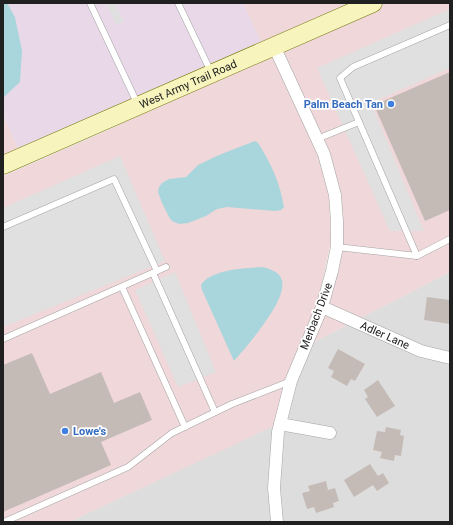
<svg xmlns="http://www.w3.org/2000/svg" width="453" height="525" viewBox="0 0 453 525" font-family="Roboto,sans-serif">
	<rect width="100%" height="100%" fill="#f0ece7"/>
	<path fill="#dedddd" d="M450 272V522H69L286 420 297 381 312 343Z"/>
	<g fill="#f0d7d9">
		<path d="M243 3H358L263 46Z"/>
		<path d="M386 3H450V272L312 343 330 296 341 198 330 154 281 49Z"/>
		<path d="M271 54 312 141 320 162 329 198 331 241 317 305 274 426 69 522H3V176L104 132Z"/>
		<path d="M3 114 20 153 3 160Z"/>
	</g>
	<path fill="#e9d9e8" d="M3 3H243L263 46 20 153 3 114Z"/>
	<g fill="#e0e0e0">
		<path d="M106 3H115L124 21 116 25Z"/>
		<path d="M450 9V68L371 103 424 231H390L317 68Z"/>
		<path d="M120 156 165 261 3 327V208Z"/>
		<path d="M175 272 216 372 178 387 135 290Z"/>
	</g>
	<g fill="#a9d6dc">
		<path d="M3 3H7L15 17 22 51 20 82 3 98Z"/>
		<path d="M255 141 258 143C271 163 280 183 284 207L281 210 275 211 227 207 217 209 206 216 188 223 179 224 172 221 169 217 162 203 158 192 159 187 162 183 169 179 186 177 198 165 219 155Z"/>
		<path d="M263 267C269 269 278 271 281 278 291 297 247 346 234 361L202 290 201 285C211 269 245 268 263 267Z"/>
	</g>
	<g fill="#c5bbb6">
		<path d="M450 72V210L425 221 374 105Z"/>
		<path d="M427 297 450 300V324L424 320Z"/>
		<path d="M338 349 365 364 355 381 351 379 347 386 331 377 334 371 328 368Z"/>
		<path d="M32 353 50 394 101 372 114 403 140 392 152 420 101 442 111 465 3 512V365Z"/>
		<path d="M378 380 395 406 377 417 365 399 368 397 364 390Z"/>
		<path d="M386 427 401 430 400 435 404 436 401 456 395 455 394 461 380 458 382 452 373 450 377 431 385 432Z"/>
		<path d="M370 464 378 476 383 473 389 483 377 491 373 485 354 497 344 480Z"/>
		<path d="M326 481 328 490 335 488 339 501 333 503 334 507 316 513 314 507 307 509 302 493 310 491 308 486Z"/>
	</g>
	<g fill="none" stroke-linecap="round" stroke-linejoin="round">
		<g stroke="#a4a4a4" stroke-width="7">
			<g id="service">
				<path d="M90 3 138 105"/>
				<path d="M178 3 211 72"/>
				<path d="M317 139 359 122"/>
				<path d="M3 227 114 179 157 271"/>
				<path d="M337 247 417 256 450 239"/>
				<path d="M417 256 340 78 353 67 450 25"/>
				<path d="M153 273 215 412"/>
				<path d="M122 287 185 427"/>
				<path d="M3 339 166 267"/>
				<path d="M4 522 128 467 172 433 232 404 291 381"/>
			</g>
		</g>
		<g stroke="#a4a4a4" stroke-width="13">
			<g id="minor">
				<path d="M274 46 324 154 335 195 337 221V247L332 271 322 307 291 381 278 432 274 488 277 522"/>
				<path id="s1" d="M322 307 421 351 450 358"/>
				<path d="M280 424 330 433"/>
			</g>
		</g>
		<g stroke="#747509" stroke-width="19">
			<g id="secondary">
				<path id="s2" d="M3 165 373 3"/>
			</g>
		</g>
		<use href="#service" stroke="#fff" stroke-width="6"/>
		<use href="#minor" stroke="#fff" stroke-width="12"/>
		<use href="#secondary" stroke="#f7f4be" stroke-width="18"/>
	</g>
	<g fill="#3f7fe0" stroke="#fff" stroke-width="1.5">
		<circle cx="391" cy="104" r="4"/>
		<circle cx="65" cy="431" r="4"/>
	</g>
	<g text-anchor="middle" stroke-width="3.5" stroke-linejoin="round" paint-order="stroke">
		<g font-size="11" fill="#202020" stroke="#fff">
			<text dy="4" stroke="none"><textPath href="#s2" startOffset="202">West Army Trail Road</textPath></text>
			<text transform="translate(316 316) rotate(-69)" y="4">Merbach Drive</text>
			<text dy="4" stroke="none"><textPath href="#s1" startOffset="69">Adler Lane</textPath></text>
		</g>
		<g font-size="11" font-weight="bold" fill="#366cbe" stroke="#fff" text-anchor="end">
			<text x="383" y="108">Palm Beach Tan</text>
			<text x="73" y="435" text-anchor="start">Lowe's</text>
		</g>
	</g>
	<rect width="453" height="525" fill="none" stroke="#202020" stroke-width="8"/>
</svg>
